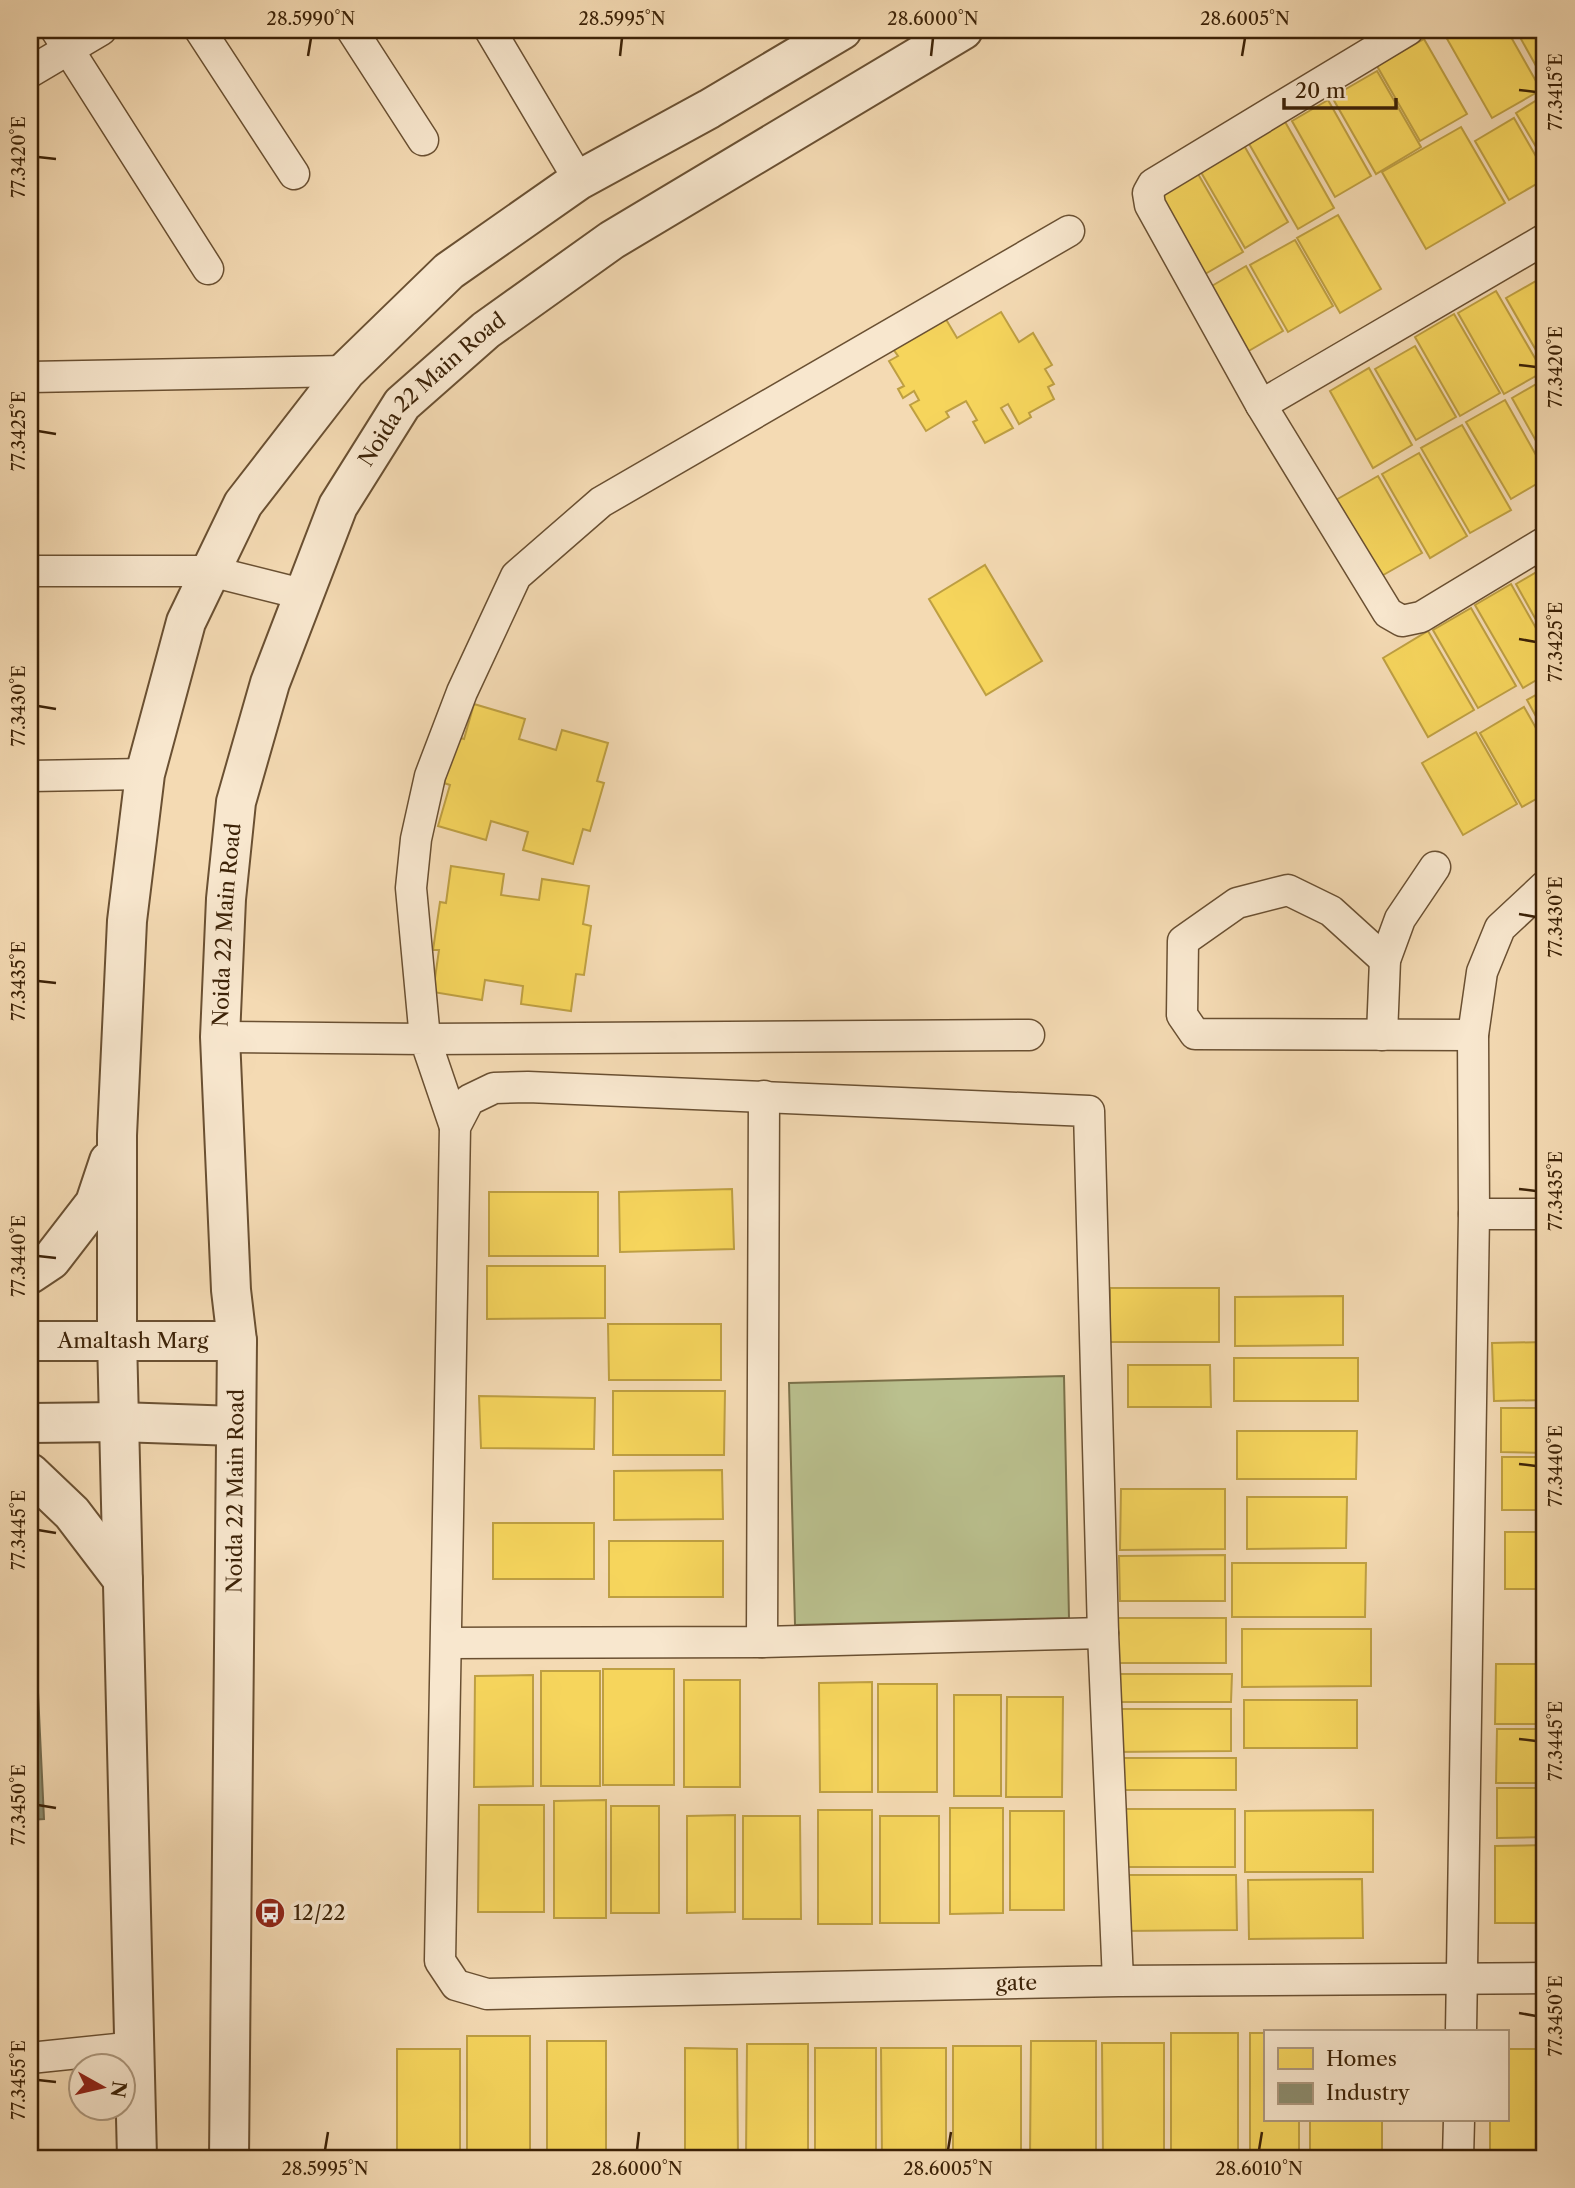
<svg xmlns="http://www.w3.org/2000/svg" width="1575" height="2188" viewBox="0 0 1575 2188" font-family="'Libre Caslon Text',serif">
	<rect width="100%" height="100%" fill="#f4dab3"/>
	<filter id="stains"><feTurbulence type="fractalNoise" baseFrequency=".00286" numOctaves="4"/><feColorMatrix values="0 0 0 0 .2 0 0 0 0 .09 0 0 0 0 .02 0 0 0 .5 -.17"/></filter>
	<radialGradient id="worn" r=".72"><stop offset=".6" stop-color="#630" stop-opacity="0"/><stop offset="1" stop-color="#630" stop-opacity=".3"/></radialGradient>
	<path fill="#bac08e" stroke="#7b714a" stroke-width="2" d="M1064 1376 1069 1618 795 1625 789 1383Z"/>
	<g fill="#f6d55c" stroke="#be9f42" stroke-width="2">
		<path d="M1442 30H1507L1541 90 1492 118Z"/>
		<path d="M1516 30H1545V82Z"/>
		<path d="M1424 39 1467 114 1420 141 1377 66Z"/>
		<path d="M1377 71 1421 147 1376 174 1332 97Z"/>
		<path d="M1545 95V162L1516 113Z"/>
		<path d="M1328 100 1371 176 1335 197 1292 121Z"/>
		<path d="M1514 118 1545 172V179L1509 200 1475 141Z"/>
		<path d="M1284 120 1334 208 1298 229 1248 142Z"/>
		<path d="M1461 127 1505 203 1426 249 1382 172Z"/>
		<path d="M1242 142 1288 222 1245 248 1198 167Z"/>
		<path d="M1194 167 1243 252 1200 277 1151 191Z"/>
		<path d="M1338 215 1381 289 1340 313 1297 238Z"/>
		<path d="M1295 240 1333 306 1288 332 1250 265Z"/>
		<path d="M1246 266 1283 331 1247 352 1210 287Z"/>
		<path d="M1543 277 1545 281V366L1506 298Z"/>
		<path d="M1496 291 1543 372 1504 394 1458 313Z"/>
		<path d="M1001 312 1019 342 1033 333 1052 365 1045 369 1054 384 1048 387 1054 399 1029 413 1031 417 1019 424 1008 404 1001 408 1013 428 985 443 973 422 977 420 966 401 946 412 949 417 926 431 910 405 919 400 914 391 903 398 898 389 904 386 889 361 898 356 891 346 944 316 957 338Z"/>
		<path d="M1454 314 1500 393 1460 416 1415 337Z"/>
		<path d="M1415 346 1456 417 1416 440 1375 369Z"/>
		<path d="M1369 368 1412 445 1373 468 1330 391Z"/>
		<path d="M1545 379V457L1512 398Z"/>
		<path d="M1505 400 1545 471V479L1511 499 1466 422Z"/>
		<path d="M1462 425 1511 510 1470 533 1421 448Z"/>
		<path d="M1419 453 1467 536 1430 558 1382 474Z"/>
		<path d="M1378 476 1422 553 1378 578 1334 501Z"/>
		<path d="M985 565 1042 661 986 695 929 599Z"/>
		<path d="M1545 567V636L1516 584Z"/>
		<path d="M1511 584 1545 644V675L1523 688 1475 605Z"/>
		<path d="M1471 608 1516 686 1478 708 1433 630Z"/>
		<path d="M1428 631 1474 710 1428 737 1383 658Z"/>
		<path d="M1545 690V733L1527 700Z"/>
		<path d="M474 704 525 719 519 739 556 750 562 730 608 743 597 781 604 783 590 831 583 829 573 864 523 850 528 832 491 821 486 840 438 826 450 785 444 783 457 737 464 739Z"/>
		<path d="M1524 707 1545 744V794L1522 807 1480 733Z"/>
		<path d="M1476 732 1517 804 1463 835 1422 763Z"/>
		<path d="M451 866 504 874 501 895 539 900 542 879 589 886 583 924 591 926 584 975 576 974 571 1011 521 1004 523 986 485 980 482 1000 433 992 439 950H433L440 902 446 903Z"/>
		<path d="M732 1189 734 1249 620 1252 619 1192Z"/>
		<rect x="489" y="1192" width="109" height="64"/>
		<path d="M487 1266H605V1318L487 1319Z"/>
		<rect x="1110" y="1288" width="109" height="54"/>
		<path d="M1343 1296V1345L1235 1346V1297Z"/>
		<path d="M608 1324H721V1380H609Z"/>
		<path d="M1545 1342V1400L1494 1401 1492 1343Z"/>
		<rect x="1234" y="1358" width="124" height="43"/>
		<path d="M1128 1365H1210L1211 1407H1128Z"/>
		<path d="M613 1391H725L724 1455H613Z"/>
		<path d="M479 1396 595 1398 594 1449 481 1448Z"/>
		<path d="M1501 1408H1545V1453L1501 1452Z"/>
		<path d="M1237 1431H1357L1356 1479H1237Z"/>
		<rect x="1502" y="1457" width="43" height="53"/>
		<path d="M722 1470 723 1519 614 1520V1471Z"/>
		<path d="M1121 1489H1225V1549L1120 1550Z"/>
		<path d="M1247 1497H1347L1346 1548 1247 1549Z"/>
		<rect x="493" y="1523" width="101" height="56"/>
		<rect x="1505" y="1532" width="40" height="57"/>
		<rect x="609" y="1541" width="114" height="56"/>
		<path d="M1225 1555V1601H1120L1119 1556Z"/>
		<path d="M1232 1563H1366L1365 1617H1232Z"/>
		<rect x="1117" y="1618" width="109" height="45"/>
		<path d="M1242 1629H1371V1686L1242 1687Z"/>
		<path d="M1496 1664H1545V1724H1495Z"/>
		<rect x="603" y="1669" width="71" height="116"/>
		<rect x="541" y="1671" width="59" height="115"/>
		<path d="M1114 1674H1232L1231 1702H1114Z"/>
		<path d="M533 1675V1786L474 1787 475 1676Z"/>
		<rect x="684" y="1680" width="56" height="107"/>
		<path d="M872 1682V1792H820L819 1683Z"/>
		<rect x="878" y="1684" width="59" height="108"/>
		<rect x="954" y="1695" width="47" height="101"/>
		<path d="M1007 1697H1063L1062 1797H1006Z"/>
		<rect x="1244" y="1700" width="113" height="48"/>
		<path d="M1113 1709H1231V1751L1112 1752Z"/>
		<path d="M1497 1729H1545V1783H1496Z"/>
		<rect x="1118" y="1758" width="118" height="32"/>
		<path d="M1497 1788H1545V1837L1497 1838Z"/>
		<path d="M606 1800V1918H554V1801Z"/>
		<path d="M479 1805H544V1912H478Z"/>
		<rect x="611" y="1806" width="48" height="107"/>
		<path d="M950 1808H1003V1913L950 1914Z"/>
		<path d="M1115 1809H1235V1867H1120Z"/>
		<rect x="818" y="1810" width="54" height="114"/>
		<path d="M1373 1810V1872H1245V1811Z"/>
		<rect x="1010" y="1811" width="54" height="99"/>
		<path d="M735 1815V1912L687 1913V1816Z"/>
		<path d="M743 1816H800L801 1919H743Z"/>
		<rect x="880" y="1816" width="59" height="107"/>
		<path d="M1545 1845V1923H1495V1846Z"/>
		<path d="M1122 1875H1236L1237 1930 1122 1931Z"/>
		<path d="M1362 1879 1363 1938 1249 1939 1248 1880Z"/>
		<rect x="1171" y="2033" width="67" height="125"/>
		<path d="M1250 2033H1265V2120H1299V2158H1250Z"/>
		<rect x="467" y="2036" width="63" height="122"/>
		<rect x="547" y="2041" width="59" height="117"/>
		<path d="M1031 2041H1096V2158H1030Z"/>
		<path d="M1102 2043H1164V2158H1103Z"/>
		<path d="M747 2044H808V2158H746Z"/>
		<rect x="953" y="2046" width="68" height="112"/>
		<path d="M685 2048 737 2049 738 2158H685Z"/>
		<rect x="815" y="2048" width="61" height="110"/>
		<path d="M881 2048H946V2158H882Z"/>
		<rect x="397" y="2049" width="63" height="109"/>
		<path d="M1507 2049H1545V2158H1490V2120H1507Z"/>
		<rect x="1310" y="2120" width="72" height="38"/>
	</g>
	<path fill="#8c8c6e" stroke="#746c4f" stroke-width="2" d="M36 1650 44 1819 30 1820V1651Z"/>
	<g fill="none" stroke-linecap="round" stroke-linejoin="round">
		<g stroke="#6a5032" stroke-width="33">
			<g id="minor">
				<path d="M56 30 208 269"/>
				<path d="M200 30 294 174"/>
				<path d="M352 30 423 140"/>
				<path d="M490 30 579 180"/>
				<path d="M1408 30 1153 184 1148 193 1150 205 1261 405 1388 613 1402 621 1421 617 1545 542"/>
				<path d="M30 72 101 30"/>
				<path d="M30 377 346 371"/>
				<path d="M1261 405 1545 239"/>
				<path d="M30 571H210L302 594"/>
				<path d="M30 776 145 774"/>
				<path d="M1385 960 1331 911 1288 890 1237 903 1183 941 1182 1015 1195 1034 1473 1035"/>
				<path d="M1029 1035 425 1039 411 888 416 839 430 776 462 692 516 576 601 502 1069 231"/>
				<path d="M1382 1035 1385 960 1400 919 1435 867"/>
				<path d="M220 1037 425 1039 455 1127"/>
				<path d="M1474 1214H1545"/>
				<path d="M762 1642 764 1096"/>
				<path d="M447 1643 762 1642 1103 1633"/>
				<path id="s1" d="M1118 1981 1103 1633 1089 1111 528 1087 494 1088 469 1100 455 1127 440 1961 456 1985 487 1994 1118 1981 1545 1978"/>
				<path d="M1461 2032 1474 1214 1473 1035 1482 972 1500 928 1545 886"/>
				<path d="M30 2058 136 2047"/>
				<path d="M1458 2158 1459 2120"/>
			</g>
		</g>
		<g stroke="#6a5032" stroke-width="42">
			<g id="tertiary">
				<path d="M30 1274 51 1260 95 1203 109 1161"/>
				<path id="s2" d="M30 1341H237"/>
				<path d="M30 1423 119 1422 236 1426"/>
				<path d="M30 1473 72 1513 123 1580"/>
				<path d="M137 2158 117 1339V1135L127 921 145 774 186 622 243 504 346 371 449 271 579 180 709 109 842 30"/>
				<path id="s3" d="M229 2158 237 1341 231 1290 220 1037 226 899 236 802 270 683 338 506 402 404 486 330 612 240 963 30"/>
			</g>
		</g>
		<use href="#minor" stroke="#f8e7ce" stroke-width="30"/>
		<use href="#tertiary" stroke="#f8e7ce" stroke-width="38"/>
	</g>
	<path fill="none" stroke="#3c2207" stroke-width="2.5" d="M308 56 311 38M620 56 622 38M931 56 933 38M1242 56 1245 38M1519 90 1536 92M38 157 56 159M1519 365 1536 367M38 431 56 434M1519 639 1536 642M38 706 56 709M1519 914 1536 917M38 981 56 983M1519 1189 1536 1191M38 1256 56 1258M1519 1464 1536 1466M38 1530 56 1533M1519 1739 1536 1741M38 1805 56 1808M1519 2013 1536 2016M38 2080 56 2082M325 2150 328 2132M637 2150 639 2132M948 2150 951 2132M1259 2150 1262 2132"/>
	<defs>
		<g id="bus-disc" transform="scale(1.575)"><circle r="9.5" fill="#8f2418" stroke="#f8e7ce"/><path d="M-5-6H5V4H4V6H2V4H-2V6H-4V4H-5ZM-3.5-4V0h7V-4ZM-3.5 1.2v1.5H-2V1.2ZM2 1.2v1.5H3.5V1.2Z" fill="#fff"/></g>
	</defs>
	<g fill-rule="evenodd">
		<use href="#bus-disc" x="270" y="1913"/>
	</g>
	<g text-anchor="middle" stroke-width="7" stroke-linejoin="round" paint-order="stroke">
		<g font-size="21" fill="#3c2207" stroke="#f8e7ce">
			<text dy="7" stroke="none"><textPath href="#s3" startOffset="1822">Noida 22 Main Road</textPath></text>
			<text dy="7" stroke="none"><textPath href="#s3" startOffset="1234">Noida 22 Main Road</textPath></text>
			<text dy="7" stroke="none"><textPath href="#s2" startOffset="103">Amaltash Marg</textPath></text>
			<text dy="7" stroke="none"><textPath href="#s3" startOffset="667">Noida 22 Main Road</textPath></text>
			<text dy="7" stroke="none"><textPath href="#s1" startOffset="2949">gate</textPath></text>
		</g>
		<g font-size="21" fill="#3c2207" stroke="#f8e7ce" text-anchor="start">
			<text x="293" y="1920">12/22</text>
		</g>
	</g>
	<rect width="1575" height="2188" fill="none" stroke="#f4dab3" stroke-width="77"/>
	<rect x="1264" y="2030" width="245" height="91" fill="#f8e7ce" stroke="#ad987e" stroke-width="2"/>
	<rect x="1278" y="2048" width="35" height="21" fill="#f6d55c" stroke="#ad987e" stroke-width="2"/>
	<text x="1326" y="2066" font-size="21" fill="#3c2207">Homes</text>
	<rect x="1278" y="2083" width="35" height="21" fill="#8c8c6e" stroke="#ad987e" stroke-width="2"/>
	<text x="1326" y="2100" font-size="21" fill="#3c2207">Industry</text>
	<g transform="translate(102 2087) rotate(98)"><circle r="33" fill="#f8e7ce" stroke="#ad987e" stroke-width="2"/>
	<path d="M0-5L12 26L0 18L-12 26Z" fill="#8f2418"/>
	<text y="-10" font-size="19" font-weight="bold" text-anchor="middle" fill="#3c2207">N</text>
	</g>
	<path d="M1284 98v10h112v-10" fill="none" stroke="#3c2207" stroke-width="3.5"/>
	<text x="1295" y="98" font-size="21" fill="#3c2207" stroke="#f8e7ce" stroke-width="5" paint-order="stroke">20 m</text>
	<rect x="38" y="38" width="1498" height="2112" fill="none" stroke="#3c2207" stroke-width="2.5"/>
	<g font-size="18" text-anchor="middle" fill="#3c2207">
		<text x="311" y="25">28.5990°N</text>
		<text x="622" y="25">28.5995°N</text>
		<text x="933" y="25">28.6000°N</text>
		<text x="1245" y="25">28.6005°N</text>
		<text transform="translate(1556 92) rotate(-90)" y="6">77.3415°E</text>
		<text transform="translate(19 157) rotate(-90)" y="6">77.3420°E</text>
		<text transform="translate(1556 367) rotate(-90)" y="6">77.3420°E</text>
		<text transform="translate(19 431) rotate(-90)" y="6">77.3425°E</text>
		<text transform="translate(1556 642) rotate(-90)" y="6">77.3425°E</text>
		<text transform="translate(19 706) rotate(-90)" y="6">77.3430°E</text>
		<text transform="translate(1556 917) rotate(-90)" y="6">77.3430°E</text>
		<text transform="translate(19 981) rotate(-90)" y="6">77.3435°E</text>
		<text transform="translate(1556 1191) rotate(-90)" y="6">77.3435°E</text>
		<text transform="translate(19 1256) rotate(-90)" y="6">77.3440°E</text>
		<text transform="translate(1556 1466) rotate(-90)" y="6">77.3440°E</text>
		<text transform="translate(19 1530) rotate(-90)" y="6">77.3445°E</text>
		<text transform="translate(1556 1741) rotate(-90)" y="6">77.3445°E</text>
		<text transform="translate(19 1805) rotate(-90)" y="6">77.3450°E</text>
		<text transform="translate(1556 2016) rotate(-90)" y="6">77.3450°E</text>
		<text transform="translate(19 2080) rotate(-90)" y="6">77.3455°E</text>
		<text x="325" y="2175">28.5995°N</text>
		<text x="637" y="2175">28.6000°N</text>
		<text x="948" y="2175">28.6005°N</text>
		<text x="1259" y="2175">28.6010°N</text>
	</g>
	<rect width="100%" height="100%" filter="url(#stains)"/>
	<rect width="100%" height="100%" fill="url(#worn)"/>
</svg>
